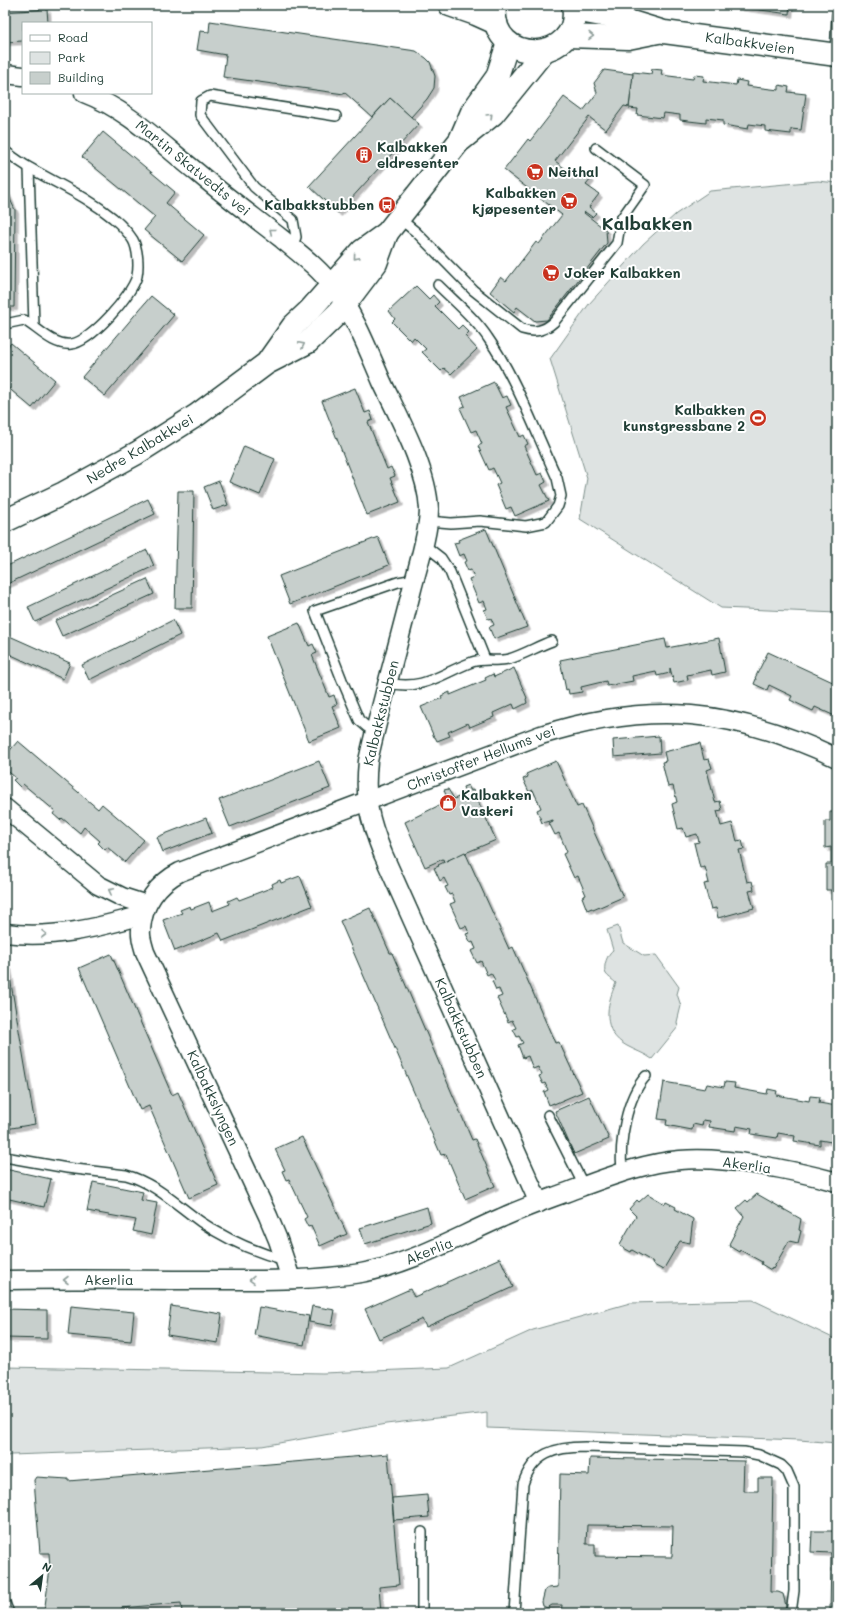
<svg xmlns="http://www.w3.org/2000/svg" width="842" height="1618" viewBox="0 0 842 1618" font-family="Mali,sans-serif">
	<defs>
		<filter id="shadow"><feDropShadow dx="3.5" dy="3.5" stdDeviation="0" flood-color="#0004"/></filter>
	</defs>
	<rect width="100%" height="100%" fill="#fff"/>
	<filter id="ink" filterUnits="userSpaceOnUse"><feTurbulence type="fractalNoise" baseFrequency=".025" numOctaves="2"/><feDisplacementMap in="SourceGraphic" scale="8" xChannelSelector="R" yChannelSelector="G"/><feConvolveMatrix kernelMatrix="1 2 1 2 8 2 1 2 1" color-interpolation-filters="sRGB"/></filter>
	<g filter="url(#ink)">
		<g fill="#dee3e2" stroke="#7e908b">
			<path d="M818 181 837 183V613L721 608 580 519 587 478 550 359 589 304 643 244 676 214 710 191Z"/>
			<path d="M618 926 623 943 644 956 656 955 679 987 677 994 681 1006 677 1022 678 1027 652 1059C644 1053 636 1051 627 1046 601 1032 606 1005 616 983 613 980 608 977 606 974 602 967 608 953 613 950L607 930Z"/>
			<path d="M753 1300 837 1340V1443L799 1440 487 1428V1412L386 1424 262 1446 11 1455 5 1457V1367L323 1373 449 1368 533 1330 630 1303Z"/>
		</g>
		<g fill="#c7cfcc" stroke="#1f3d34" fill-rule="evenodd" filter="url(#shadow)">
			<path d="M739 5H790L789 14 739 7Z"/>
			<path d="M47 9 48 23H23V41L5 42V12Z"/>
			<path d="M210 21 416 51 426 58 430 62 435 76 434 88 427 99 411 117 390 98 372 117 344 92V94L223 77 226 55 197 50 200 31 209 32Z"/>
			<path d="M652 69 662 70 661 75 693 79 694 75 704 76 703 81 736 85 737 80 747 82 746 86 779 90V85L789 87 788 92 806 94 801 130 791 129V134L765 131V126L749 124 748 129 723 125V120L706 118V123L680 120V115L664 113 663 118 637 115 638 109 629 108 633 72 651 74Z"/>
			<path d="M604 70 633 74 629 107 624 106 606 130 589 117 555 161 579 179 583 173 591 179 586 185 599 194 589 207 596 213 592 217 585 212 584 213 606 230 607 243 547 320 535 321 517 307 514 312 490 292 501 277 506 281 536 242 539 244 562 215 504 170 528 139 530 141 564 97 583 111 597 93 594 83Z"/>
			<path d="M390 98 419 124 338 213 309 186Z"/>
			<path d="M103 132 175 192 166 203 204 235 182 261 144 230 155 217 82 157Z"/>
			<path d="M5 188 15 210 14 307H5Z"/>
			<path d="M416 286 429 299 433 295 439 302 435 306 458 329 462 325 469 332 465 336 477 349 451 374 444 368 441 371 422 352 426 349 414 337 411 341 392 322 395 319 389 311Z"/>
			<path d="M151 296 174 315 105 396 82 377Z"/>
			<path d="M11 343 55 380 32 408 5 385V350Z"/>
			<path d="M494 382 502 398 507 396 511 405 506 407 520 437 524 435 528 444 524 446 537 475 542 473 546 482 541 485 549 501 515 516 511 507 506 509 496 485 500 483 493 468 489 470 478 446 482 444 476 430 471 432 460 408 465 406 461 397Z"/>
			<path d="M355 388 365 413 370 411 373 420 368 422 387 469 391 467 395 476 390 478 400 502 367 515 322 401Z"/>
			<path d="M244 446 275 459 260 495 229 482Z"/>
			<path d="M219 481 228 505 213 510 204 487Z"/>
			<path d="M178 491H194L192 608H175Z"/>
			<path d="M148 499 155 514 5 585V567Z"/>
			<path d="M486 529 527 627 494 639 489 627 494 625 491 618 488 619 484 610 487 609 484 601 479 603 469 579 474 577 471 570 468 571 464 562 467 561 464 554 459 556 454 543 459 542 458 540Z"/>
			<path d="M378 537 389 565 290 604 279 576Z"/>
			<path d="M147 550 154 566 35 622 28 607Z"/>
			<path d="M147 579 154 594 62 636 55 621Z"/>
			<path d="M173 620 180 635 89 680 82 665Z"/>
			<path d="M299 623 309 646 313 644 317 653 312 655 329 697 334 695 337 704 332 706 341 728 309 741 267 636Z"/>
			<path d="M5 634 70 663 63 679 5 652Z"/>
			<path d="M719 638 725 672 712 675 711 670 687 675 688 680 674 683 670 668V673L657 676 656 671 632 676 633 681 607 686 606 681 581 687 582 692 569 694 568 689 566 690 560 660 665 639 667 648Z"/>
			<path d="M768 652 837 684V717L815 707 813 711 790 700 792 696 769 685 767 690 754 684 756 679 755 678Z"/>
			<path d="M514 668 527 698 526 699 527 703 515 709 513 704 493 713 494 717 470 727 468 723 448 732 450 736 437 741 435 737H434L421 707 442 698 441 696 450 692V695L486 680 485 678 493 674 494 677Z"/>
			<path d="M659 736 660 753 614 757 613 740Z"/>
			<path d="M18 741 98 809 102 804 144 840 125 862 107 847 105 850 98 843 100 841 84 827 80 833 62 818 60 820 53 814 55 811 23 784 20 787 13 780 16 778 5 769V756Z"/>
			<path d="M700 743 704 760 709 759 712 768 707 770 715 802 720 801 722 810 717 811 721 826 732 823 737 841 742 840 744 849 739 850 747 882 752 881 754 890 749 891 754 908 718 918 716 908 711 909 704 884 709 883 705 867 700 868 694 843 699 842 697 834 686 837 683 828 678 829 672 804 677 802 673 786 668 787 662 762 666 761 664 752Z"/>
			<path d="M319 761 330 788 230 827 219 800Z"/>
			<path d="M556 761 577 807 582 805 623 897 593 910 592 908 587 910 582 897 586 895 578 876 574 878 563 854 567 852 559 833 555 835 549 823 553 821V820L542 823 537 810 541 808 533 790 529 792 523 779 528 777 526 774Z"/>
			<path d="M468 785 471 791 473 790 496 840 444 862 443 859 425 867 405 822 448 801 444 790 448 789 454 799 465 794 463 787Z"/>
			<path d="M830 812H837V900H831V890H826V864H831V847L825 848V821H830Z"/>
			<path d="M206 818 212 833 163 852 157 837Z"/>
			<path d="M465 852 509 949 513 947 555 1043 559 1042 582 1092 554 1104V1103L549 1105 544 1092 548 1090 545 1083 543 1084 539 1076 542 1075 538 1067 533 1069 528 1056 523 1058 518 1045 523 1043 519 1036 517 1037 513 1029 516 1028 512 1020 508 1022 497 998 502 996 499 989 496 990 492 981 495 980 491 973 487 975 481 961 477 963 471 951 476 949 473 942 471 943 466 934 469 933 466 926 461 928 450 904 455 902 452 894 449 895 445 887 448 886 444 878 440 881 434 868 439 866 438 865Z"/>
			<path d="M300 876 312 906 223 941 219 933 175 951 163 920 182 913 180 910 190 906 191 909 209 902 212 911 230 904 228 901 237 897 239 900 273 887 272 884 280 880 281 883Z"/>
			<path d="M370 908 390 953H392L472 1140 475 1139 495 1186 465 1199 446 1154 441 1155 340 921Z"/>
			<path d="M111 954 172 1095 178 1092 218 1185 189 1198 149 1106 140 1110 79 968Z"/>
			<path d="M5 966H8L35 1124 6 1129Z"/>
			<path d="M664 1082 705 1089 707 1084 724 1087 725 1082 735 1083 734 1088 767 1094 768 1089 777 1091 776 1095 809 1101 810 1096 820 1097 819 1103 837 1106V1148V1143L820 1140V1145L794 1141 795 1136 778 1133 777 1138 751 1134 752 1129 736 1126 735 1131 709 1127 710 1121 703 1120 702 1126 693 1124 692 1130 666 1125 667 1120 658 1119Z"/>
			<path d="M589 1096 609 1139 574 1154 555 1111Z"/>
			<path d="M302 1137 347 1234 320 1246 311 1226 308 1227 304 1219 307 1217 289 1179 286 1180 282 1171 285 1170 275 1149Z"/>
			<path d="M5 1169 51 1179 44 1207 5 1198Z"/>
			<path d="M93 1182 143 1192 141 1200 157 1203 151 1235 133 1231 136 1220 87 1211Z"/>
			<path d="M648 1194 665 1204 666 1202 676 1207 675 1209 693 1219 690 1243 680 1241 663 1270 652 1264 653 1262 632 1250 631 1252 620 1246 621 1244H620L636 1216 629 1209 637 1200 639 1202Z"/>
			<path d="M757 1194 801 1219 799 1230 801 1231 798 1243 789 1241 773 1269 772 1268 771 1270 761 1264 762 1262 740 1250 739 1252 729 1246 730 1244H729L744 1216 737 1208 746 1200 748 1202Z"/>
			<path d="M427 1207 431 1223 365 1244 360 1228Z"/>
			<path d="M500 1258 513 1287 426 1327 422 1319 379 1339 365 1309 410 1289 414 1297Z"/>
			<path d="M837 1293V1307L832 1304 833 1302 832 1301Z"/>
			<path d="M71 1306 134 1312 131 1341 68 1335Z"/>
			<path d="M171 1306 222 1314 218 1343 167 1335Z"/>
			<path d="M312 1306 335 1310 332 1326 309 1322Z"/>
			<path d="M259 1307 309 1316 304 1345 254 1335Z"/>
			<path d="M5 1309 47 1310V1339L5 1338Z"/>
			<path d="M388 1454 399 1585 379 1587 381 1613H182L181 1603 121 1608 122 1613H44L50 1569 49 1553H40L34 1480 36 1477 68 1479V1481Z"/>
			<path d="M590 1458 744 1461 743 1491H758V1478H773L771 1592H778L783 1594 786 1606 784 1611 780 1613 775 1610H766V1613H561L562 1605H552L547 1608 543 1606 542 1602 545 1590 548 1588 558 1587 560 1474 589 1475ZM587 1525 673 1526 672 1557 595 1556V1544H586Z"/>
			<path d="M427 1495 429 1517 394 1520 392 1498Z"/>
			<path d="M812 1531H837V1613H830L831 1553 811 1552Z"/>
		</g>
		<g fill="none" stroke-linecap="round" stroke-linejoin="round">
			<g stroke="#1f3d34" stroke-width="12">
				<g id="service">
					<path d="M835 55 837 16"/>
					<path d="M5 151C13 157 21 163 30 168 59 185 86 196 113 218 120 224 128 232 133 240 138 249 139 266 137 276 132 295 91 342 71 344 53 346 38 328 24 320L5 324"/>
					<path d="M29 168 34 325"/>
					<path d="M399 218 416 232 473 290 522 329C535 333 544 331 554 322L617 243 621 219 645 185 596 148"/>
					<path d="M292 248 296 237 293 220 254 187 200 115 201 101 210 96 336 116"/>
					<path d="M428 521 451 523 480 521 526 526 546 522 558 506 561 496 557 478C536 433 516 378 488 338 475 318 455 302 438 285"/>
					<path d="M423 544 441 558 450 572 485 659"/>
					<path d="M388 683C424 691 440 674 472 662 485 658 497 662 509 659 523 655 538 646 552 641"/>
					<path d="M375 731 367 727 359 720 342 680 315 611 398 582 415 579"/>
					<path d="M548 1115 584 1186"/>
					<path d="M5 1157 67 1168 126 1175C155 1183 177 1205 201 1222 226 1239 255 1252 285 1260"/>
					<path d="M622 1171C619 1143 626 1098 646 1076"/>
					<path d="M422 1532V1613"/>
					<path d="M5 1603 9 1613"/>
					<path d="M514 1613 523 1484C533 1453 555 1447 585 1447L744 1452 759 1455 781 1465 787 1471 794 1487V1591L791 1613"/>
				</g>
			</g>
			<g stroke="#1f3d34" stroke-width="21">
				<g id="minor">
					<path d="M5 74 23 76"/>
					<path d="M84 93C129 110 161 144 198 173 225 196 254 217 282 239 300 254 319 268 333 287 355 315 368 350 382 382 399 418 427 468 429 509 429 532 418 566 412 589 398 646 381 703 368 761 364 800 369 819 383 854L539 1203"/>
					<path d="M5 808 98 885 122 897 147 905"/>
					<path d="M5 933C54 939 96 928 143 915"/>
					<path d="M291 1279 278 1240 268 1216 145 952C143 945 140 937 141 930 142 905 158 883 180 872L541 735C651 700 733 709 837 758"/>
					<path d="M5 1280C74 1279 143 1280 211 1280 261 1280 312 1281 361 1273 411 1264 455 1238 501 1218 527 1206 554 1197 581 1187 614 1175 645 1163 680 1160 726 1156 793 1170 837 1182"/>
				</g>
			</g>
			<g stroke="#1f3d34" stroke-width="25">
				<g id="tertiary">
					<path d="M574 10 618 18 664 32 837 55"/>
					<path d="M567 36 628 38 658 32"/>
				</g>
			</g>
			<g stroke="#1f3d34" stroke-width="25">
				<g id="secondary">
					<path d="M495 5C488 69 584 64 573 5"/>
					<path d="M461 140 493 114 544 51"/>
					<path d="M269 360 293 326 310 310 362 251 387 233 460 140 472 112 497 77 508 43"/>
					<path d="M5 521 64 493 137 453 197 415 267 363 308 342 339 312 376 263 387 233"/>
				</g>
			</g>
			<g stroke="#1f3d34" stroke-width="25">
				<path id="trunk" d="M450 5 476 14 496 23"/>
			</g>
			<use href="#service" stroke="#fff" stroke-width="9"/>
			<use href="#minor" stroke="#fff" stroke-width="18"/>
			<use href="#tertiary" stroke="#fff" stroke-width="22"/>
			<use href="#secondary" stroke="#fff" stroke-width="22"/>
			<use href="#trunk" stroke="#fff" stroke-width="22"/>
		</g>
		<defs><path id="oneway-chevron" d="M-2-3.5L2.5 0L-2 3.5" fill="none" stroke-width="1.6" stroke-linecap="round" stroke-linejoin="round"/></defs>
		<g stroke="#8f9e9a">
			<use href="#oneway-chevron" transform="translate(591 36) rotate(2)"/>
			<use href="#oneway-chevron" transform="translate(490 116) rotate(-45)"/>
			<use href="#oneway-chevron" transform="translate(272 231) rotate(-141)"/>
			<use href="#oneway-chevron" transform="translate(356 257) rotate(131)"/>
			<use href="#oneway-chevron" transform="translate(302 345) rotate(-27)"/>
			<use href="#oneway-chevron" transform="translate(111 891) rotate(-153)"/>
			<use href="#oneway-chevron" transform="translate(44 934)"/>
			<use href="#oneway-chevron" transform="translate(66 1280) rotate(180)"/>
			<use href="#oneway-chevron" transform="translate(252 1280) rotate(179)"/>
		</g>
	</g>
	<defs>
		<g id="building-disc" transform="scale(0.9)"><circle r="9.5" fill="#c8321e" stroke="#fff"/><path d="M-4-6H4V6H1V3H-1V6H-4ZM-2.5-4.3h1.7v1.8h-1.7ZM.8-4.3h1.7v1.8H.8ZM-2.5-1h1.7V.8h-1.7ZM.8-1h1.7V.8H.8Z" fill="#fff"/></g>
		<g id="supermarket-disc" transform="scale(0.9)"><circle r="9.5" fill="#c8321e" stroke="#fff"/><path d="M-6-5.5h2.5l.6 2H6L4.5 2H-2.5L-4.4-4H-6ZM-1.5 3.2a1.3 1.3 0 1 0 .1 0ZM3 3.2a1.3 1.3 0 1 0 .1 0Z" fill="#fff"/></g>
		<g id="bus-disc" transform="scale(0.9)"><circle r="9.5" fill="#c8321e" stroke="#fff"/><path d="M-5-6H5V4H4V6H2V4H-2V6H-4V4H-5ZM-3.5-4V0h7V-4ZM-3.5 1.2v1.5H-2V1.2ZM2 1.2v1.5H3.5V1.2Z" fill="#fff"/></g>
		<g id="stadium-disc" transform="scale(0.9)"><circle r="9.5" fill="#c8321e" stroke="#fff"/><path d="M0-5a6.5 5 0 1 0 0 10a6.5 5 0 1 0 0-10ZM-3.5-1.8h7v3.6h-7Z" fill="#fff"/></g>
		<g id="shop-disc" transform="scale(0.9)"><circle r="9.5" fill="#c8321e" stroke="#fff"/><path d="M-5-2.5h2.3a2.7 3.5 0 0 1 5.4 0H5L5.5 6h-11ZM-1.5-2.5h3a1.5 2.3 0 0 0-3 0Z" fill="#fff"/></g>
	</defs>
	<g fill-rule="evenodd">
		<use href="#building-disc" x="364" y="155"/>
		<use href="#supermarket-disc" x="535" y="172"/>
		<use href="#supermarket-disc" x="569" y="201"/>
		<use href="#bus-disc" x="387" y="205"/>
		<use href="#supermarket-disc" x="551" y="273"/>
		<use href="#stadium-disc" x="758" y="418"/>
		<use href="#shop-disc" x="448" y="803"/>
	</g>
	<g text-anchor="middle" stroke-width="4" stroke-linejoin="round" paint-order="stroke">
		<g font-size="14" fill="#1f3d34" stroke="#fff">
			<text transform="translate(750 43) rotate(8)" y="5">Kalbakkveien</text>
			<text transform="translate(193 168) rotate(39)" y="5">Martin Skatvedts vei</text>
			<text transform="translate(140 449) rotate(-31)" y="5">Nedre Kalbakkvei</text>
			<text transform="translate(381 713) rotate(-76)" y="5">Kalbakkstubben</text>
			<text transform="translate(481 758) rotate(-21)" y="5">Christoffer Hellums vei</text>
			<text transform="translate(461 1028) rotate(66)" y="5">Kalbakkstubben</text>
			<text transform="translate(213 1098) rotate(65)" y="5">Kalbakkslyngen</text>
			<text transform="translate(747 1165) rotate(8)" y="5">Akerlia</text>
			<text transform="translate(429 1251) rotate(-22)" y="5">Akerlia</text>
			<text x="109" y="1285">Akerlia</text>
		</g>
		<g font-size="14" font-weight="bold" fill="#1f3d34" stroke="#fff" text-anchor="start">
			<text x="377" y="152">Kalbakken<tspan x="377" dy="16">eldresenter</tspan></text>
			<text x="548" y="177">Neithal</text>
			<text x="556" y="198" text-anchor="end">Kalbakken<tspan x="556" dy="16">kjøpesenter</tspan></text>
			<text x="374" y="210" text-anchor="end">Kalbakkstubben</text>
			<text x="564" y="278">Joker Kalbakken</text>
			<text x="745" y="415" text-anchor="end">Kalbakken<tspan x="745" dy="16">kunstgressbane 2</tspan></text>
			<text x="461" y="800">Kalbakken<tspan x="461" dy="16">Vaskeri</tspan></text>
		</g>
		<g font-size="18" font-weight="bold" fill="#1f3d34" stroke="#fff">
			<text x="647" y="230">Kalbakken</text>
		</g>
	</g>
	<rect width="842" height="1618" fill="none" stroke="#fff" stroke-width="20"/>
	<rect x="10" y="10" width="822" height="1598" fill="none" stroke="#1f3d34" stroke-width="1.5" filter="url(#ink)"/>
	<rect x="22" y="22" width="130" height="72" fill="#ffffff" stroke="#a5b1ae"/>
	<rect x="30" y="35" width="20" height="6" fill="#ffffff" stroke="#a5b1ae"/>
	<text x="58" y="42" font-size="12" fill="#1f3d34">Road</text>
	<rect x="30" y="52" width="20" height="12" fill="#dee3e2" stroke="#a5b1ae"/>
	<text x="58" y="62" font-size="12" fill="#1f3d34">Park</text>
	<rect x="30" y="72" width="20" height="12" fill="#c7cfcc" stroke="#a5b1ae"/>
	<text x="58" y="82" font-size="12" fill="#1f3d34">Building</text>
	<g transform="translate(42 1576) rotate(29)" stroke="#ffffff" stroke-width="3" paint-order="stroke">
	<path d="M0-3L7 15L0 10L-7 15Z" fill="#1f3d34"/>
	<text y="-6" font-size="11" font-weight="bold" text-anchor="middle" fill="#1f3d34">N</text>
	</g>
</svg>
